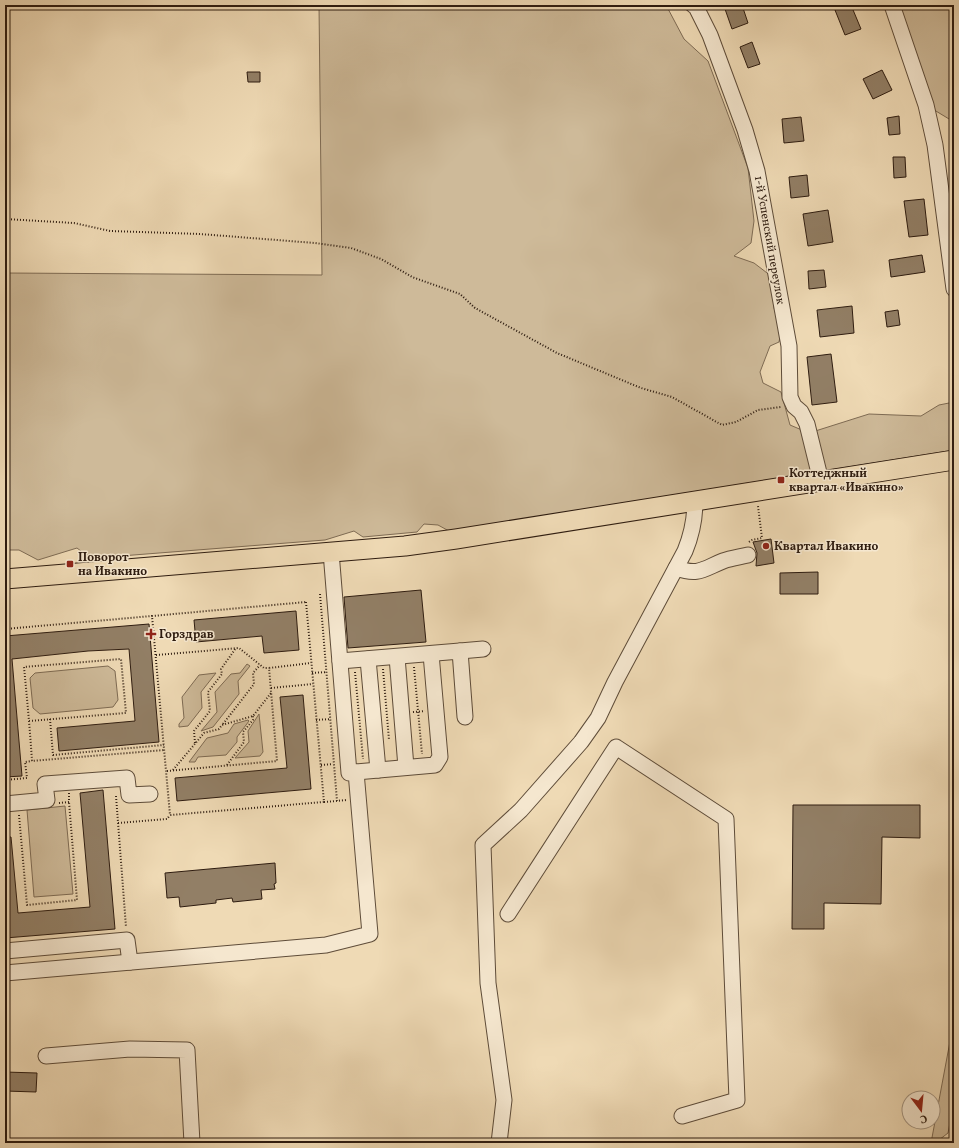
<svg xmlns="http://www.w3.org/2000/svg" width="959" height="1148" viewBox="0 0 959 1148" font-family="Vollkorn,serif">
	<rect width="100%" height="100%" fill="#efdab5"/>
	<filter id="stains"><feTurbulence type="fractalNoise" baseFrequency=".005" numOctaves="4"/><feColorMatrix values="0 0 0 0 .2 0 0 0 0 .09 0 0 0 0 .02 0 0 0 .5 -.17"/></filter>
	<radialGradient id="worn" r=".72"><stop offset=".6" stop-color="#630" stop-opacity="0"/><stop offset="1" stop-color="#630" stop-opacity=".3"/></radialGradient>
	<g fill="#ceba99" stroke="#7e6b54">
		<path d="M319 5H666L684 39 708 61 748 168 754 221 751 243 734 256 754 263 771 276 774 308 781 331 779 342 770 346 760 372 763 383 781 392 790 425 809 433 869 414 921 416 939 405 954 402V450L449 531 438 525 424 524 417 532 363 537 354 531 325 540 108 557 86 555 77 548 38 560 19 550H5V273L322 275Z"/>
		<path d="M895 5H954V122L926 105Z"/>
		<path d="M247 664 250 666 238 681 239 694 213 727 201 731 217 712 215 692 231 674 240 673Z"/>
		<path d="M108 666 115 671 118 700 113 707 40 714 33 708 30 678 35 673Z"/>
		<path d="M216 673 201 692 202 708 188 726 179 727V724L184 718 182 697 199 675Z"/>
		<path d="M259 714 263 752 260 756 235 758 249 742 248 731Z"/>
		<path d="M248 720 249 721 237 737V742L226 755 198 757 195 762H189L207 738 228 733 234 724Z"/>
		<path d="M65 806 73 894 34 897 27 810Z"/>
		<path d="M954 1020V1102L948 1133 935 1143H931Z"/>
	</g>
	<g fill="#927f66" stroke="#2e1c10">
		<path d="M735 5H742L748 23 732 29 725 9Z"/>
		<path d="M846 5H851L861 29 845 35 835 10Z"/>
		<path d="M752 42 760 64 748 68 740 47Z"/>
		<path d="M882 70 892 90 873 99 863 79Z"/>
		<path d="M247 72H260V82H248Z"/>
		<path d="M899 116 900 134 889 135 887 118Z"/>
		<path d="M801 117 804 141 784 143 782 119Z"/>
		<path d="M893 157H905L906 177 894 178Z"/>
		<path d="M807 175 809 196 791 198 789 177Z"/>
		<path d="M924 199 928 235 909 237 904 201Z"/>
		<path d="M828 210 833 242 808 246 803 214Z"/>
		<path d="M922 255 925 272 891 277 889 260Z"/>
		<path d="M824 270 826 287 809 289 808 271Z"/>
		<path d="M852 306 854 333 820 337 817 310Z"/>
		<path d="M898 310 900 325 887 327 885 312Z"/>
		<path d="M831 354 837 402 812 405 807 357Z"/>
		<path d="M771 539 774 563 756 566 757 553 753 542Z"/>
		<path d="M818 572V594H780V573Z"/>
		<path d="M421 590 426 642 348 648 344 597Z"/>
		<path d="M296 611 299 650 264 653 262 636 196 642 194 620Z"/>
		<path d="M149 624 159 742 59 751 57 728 135 721 129 649 88 651 12 659 22 776 5 777V636Z"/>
		<path d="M303 695 311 789 177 801 175 778 287 768 280 697Z"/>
		<path d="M103 790 115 929 5 938V837H11L18 913 90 907 80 793Z"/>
		<path d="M793 805H920V838L882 837 881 904 824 903V929H792Z"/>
		<path d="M275 863 276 883 274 884 275 889 261 890 262 899 233 902 232 898 216 900V903L180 907 179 897 167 898 165 873Z"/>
		<path d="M5 1072 37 1073 36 1092 5 1091Z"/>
	</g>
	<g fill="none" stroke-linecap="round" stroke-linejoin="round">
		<g stroke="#5e4c39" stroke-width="17">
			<g id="minor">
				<path d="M693 5 696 7 710 35 745 130 757 171 789 346 790 397 794 406 801 412 807 424 821 481"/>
				<path d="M892 5 926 105 935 145 954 289"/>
				<path d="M676 568C699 576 703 569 723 561 731 558 740 557 748 555"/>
				<path d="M460 651 483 649"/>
				<path d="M397 657 406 767"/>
				<path d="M368 659 378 770"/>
				<path d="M340 661 460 651 465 717"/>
				<path d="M356 772 435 765 440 757 431 654"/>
				<path d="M5 804 47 800 45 784 127 778 129 795 150 794"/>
				<path d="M508 914 616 747 726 819 737 1100 682 1116"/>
				<path d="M5 951 127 940 130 962"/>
				<path d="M5 973 326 945 370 934 356 772 349 773 331 552"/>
				<path d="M46 1056 130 1049 187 1050 192 1143"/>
				<path d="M499 1143 504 1100 488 983 483 845 521 810 581 742 598 718 615 682 685 551C692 534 695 520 695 501"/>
			</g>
		</g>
		<g stroke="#2e1c10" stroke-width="21">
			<path id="major" d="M5 579 405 546 456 539 954 460"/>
		</g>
		<g stroke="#2e1c10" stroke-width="2" stroke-dasharray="1 2" stroke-linecap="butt">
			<path d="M5 219 74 223 110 231 200 234 315 243 351 248 381 259 412 277 460 294 475 308 557 353 641 388 672 397 722 425 736 422 758 410 781 407"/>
			<path d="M749 542 752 540 762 538 758 506"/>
			<path d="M320 594 337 801"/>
			<path d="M306 602 324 802 170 815 152 616Z"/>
			<path d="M5 629 152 616"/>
			<path d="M156 655 239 648 264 668H269"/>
			<path d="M414 667 422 754"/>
			<path d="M383 669 389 740"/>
			<path d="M355 672 363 759"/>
			<path d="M312 673 327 672"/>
			<path d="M271 688 313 684"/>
			<path d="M413 712 425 711"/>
			<path d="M50 719 53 755 164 745"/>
			<path d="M316 720 331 719"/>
			<path d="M29 721 126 713 121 659 24 667C27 698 30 730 32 761L164 750"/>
			<path d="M223 724 254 684 253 673 260 665"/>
			<path d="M195 743 194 731 210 711 208 692 222 674 221 669 236 648"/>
			<path d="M227 765 244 742 243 732 253 720V716"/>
			<path d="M321 765 333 764"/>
			<path d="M173 770 204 733 219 729 222 725 253 716 271 693"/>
			<path d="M167 771 277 761 269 668 311 663"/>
			<path d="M5 780 27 778 25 762 32 761"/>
			<path d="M116 796 126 927"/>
			<path d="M324 802 347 800"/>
			<path d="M59 803 69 802V793"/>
			<path d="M19 815 27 905 77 900 69 802"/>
			<path d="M118 823 167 819 170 815"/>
		</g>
		<use href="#minor" stroke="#f5e7cf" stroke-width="15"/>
		<use href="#major" stroke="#efdab5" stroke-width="19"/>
	</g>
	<g fill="#8f2418" stroke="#f5e7cf" stroke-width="1.5">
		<rect x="777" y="476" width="8" height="8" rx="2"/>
		<circle cx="766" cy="546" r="4"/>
		<rect x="66" y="560" width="8" height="8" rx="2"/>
		<path d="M149 628h4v4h4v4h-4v4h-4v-4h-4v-4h4z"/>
	</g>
	<g text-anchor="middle" stroke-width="3" stroke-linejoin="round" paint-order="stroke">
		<g font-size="12" fill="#2e1c10" stroke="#f5e7cf">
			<text transform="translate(770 240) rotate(80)" y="4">1-й Успенский переулок</text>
		</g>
		<g font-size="12" font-weight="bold" fill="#2e1c10" stroke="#f5e7cf" text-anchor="start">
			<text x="789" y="477">Коттеджный<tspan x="789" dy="14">квартал «Ивакино»</tspan></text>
			<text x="774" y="550">Квартал Ивакино</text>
			<text x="78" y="561">Поворот<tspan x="78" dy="14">на Ивакино</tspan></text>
			<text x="159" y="638">Горздрав</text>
		</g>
	</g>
	<rect width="959" height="1148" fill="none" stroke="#efdab5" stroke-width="20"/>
	<rect x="6" y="6" width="947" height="1136" fill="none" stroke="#2e1c10" stroke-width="2"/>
	<rect x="10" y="10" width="939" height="1128" fill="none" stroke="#2e1c10"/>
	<g transform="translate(921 1110) rotate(164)"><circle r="19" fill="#f5e7cf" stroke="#a59683"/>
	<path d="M0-3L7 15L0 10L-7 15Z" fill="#8f2418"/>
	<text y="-6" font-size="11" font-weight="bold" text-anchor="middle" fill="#2e1c10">С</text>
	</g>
	<rect width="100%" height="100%" filter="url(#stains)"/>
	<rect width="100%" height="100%" fill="url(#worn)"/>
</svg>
